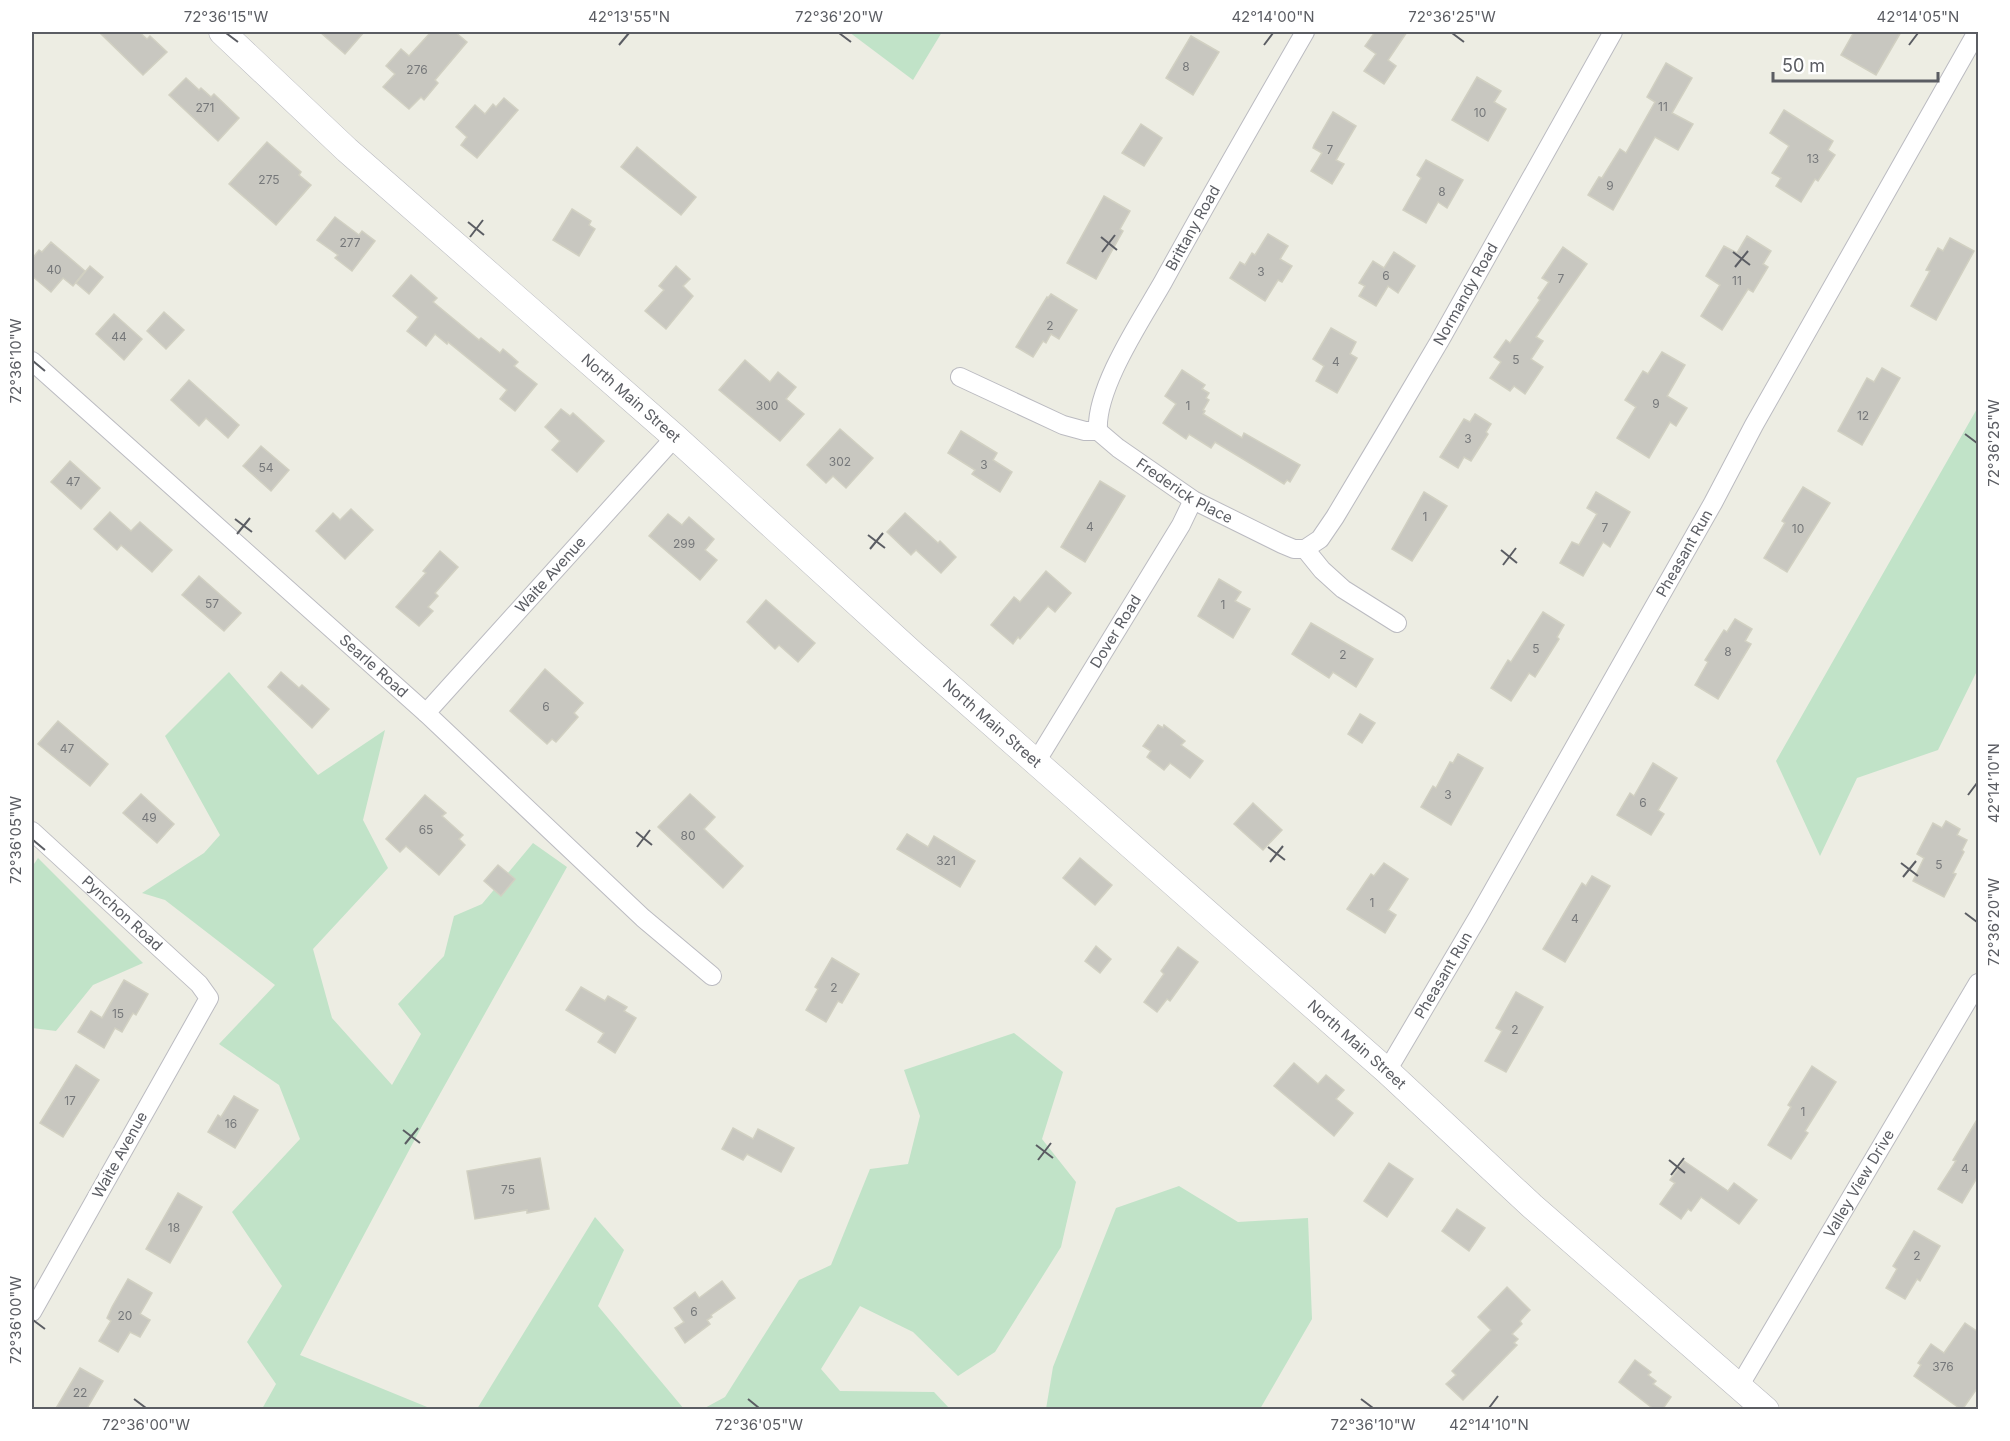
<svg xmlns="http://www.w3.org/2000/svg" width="2010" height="1441" viewBox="0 0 2010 1441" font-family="Inter,sans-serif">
	<rect width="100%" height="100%" fill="#edede3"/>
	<g fill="#c1e3c8">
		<path d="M849 32H942L913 80Z"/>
		<path d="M1978 407V669L1938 750 1857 778 1820 856 1776 761Z"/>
		<path d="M229 672 318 775 385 730 363 820 388 868 313 949 332 1018 392 1085 421 1034 398 1004 444 956 454 916 482 904 533 843 567 867 422 1126 300 1355 432 1409H262L276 1384 247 1342 282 1286 232 1212 300 1139 279 1085 219 1044 275 985 165 900 142 893 204 853 220 835 165 736Z"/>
		<path d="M38 858 143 963 93 985 56 1031 32 1028V867Z"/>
		<path d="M1014 1033 1063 1072 1042 1139 1076 1182 1061 1247 995 1352 958 1376 913 1332 860 1306 821 1369 840 1391 934 1392 950 1409H703L725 1397 799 1280 831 1265 870 1169 908 1164 920 1116 904 1070Z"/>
		<path d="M1179 1186 1238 1222 1308 1218 1312 1319 1260 1409H1046L1053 1367 1116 1208Z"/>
		<path d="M595 1217 624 1250 598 1306 684 1409H477Z"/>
	</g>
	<g fill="#c8c7c0" stroke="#d1d0c2" stroke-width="1.5">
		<path d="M99 32H139L147 39 150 36 167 52 143 75Z"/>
		<path d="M320 32H364L345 54Z"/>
		<path d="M431 32H455L467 42 435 80 438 83 424 100 421 97 409 109 383 87 395 74 386 66 401 49 409 56Z"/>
		<path d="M1375 32H1407L1388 60 1396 66 1384 84 1364 71 1376 54 1365 46Z"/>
		<path d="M1854 32H1901L1876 75 1841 55Z"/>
		<path d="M1191 36 1219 52 1193 95 1166 78Z"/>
		<path d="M1666 63 1692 78 1672 113 1693 124 1678 150 1655 137 1613 210 1588 195 1599 177 1602 178 1620 149 1626 153 1655 102 1647 97Z"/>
		<path d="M1477 77 1501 91 1494 102 1506 109 1488 141 1452 120Z"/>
		<path d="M186 78 199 90 201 88 211 97 214 94 239 118 218 141 169 95Z"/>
		<path d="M504 98 518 110 477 158 461 145 467 137 456 127 475 105 485 114 493 104 496 107Z"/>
		<path d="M1784 110 1833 141 1828 150 1835 155 1818 181 1815 179 1801 202 1776 186 1781 178 1772 173 1789 146 1770 133Z"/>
		<path d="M1333 112 1356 126 1336 160 1344 164 1332 184 1311 171 1322 153 1313 148 1314 145Z"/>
		<path d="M1141 124 1162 138 1144 166 1122 153Z"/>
		<path d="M267 142 301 172 299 175 311 185 276 225 229 184Z"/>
		<path d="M637 147 696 197 681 215 621 167Z"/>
		<path d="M1426 160 1463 180 1447 208 1438 202 1426 223 1403 210 1421 178 1417 175Z"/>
		<path d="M1104 196 1130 211 1120 229 1123 231 1096 279 1067 263Z"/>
		<path d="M572 209 591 221 589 225 595 229 579 256 553 240Z"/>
		<path d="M335 217 359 235 362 231 375 241 352 271 335 258 338 255 317 240Z"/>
		<path d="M1268 234 1288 246 1280 259 1292 266 1282 282 1278 280 1265 301 1230 278 1240 262 1245 265 1252 253 1255 255Z"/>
		<path d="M1747 236 1771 251 1763 264 1768 267 1753 292 1748 289 1722 330 1701 316 1720 285 1706 276 1724 246 1737 253Z"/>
		<path d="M1950 238 1974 251 1936 320 1911 306 1930 271 1926 270 1938 248 1943 251Z"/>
		<path d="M51 242 85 271 73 286 63 278 51 292 32 276V259L39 250 42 252Z"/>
		<path d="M1563 247 1587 264 1536 337 1543 341 1531 359 1543 367 1525 394 1514 386 1510 391 1490 378 1501 362 1494 357 1506 340 1510 343 1540 300 1538 298 1549 282 1542 278Z"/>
		<path d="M1394 252 1415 266 1398 293 1388 286 1376 306 1359 296 1365 286 1359 283 1373 261 1384 268Z"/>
		<path d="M90 266 103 277 89 294 76 283Z"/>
		<path d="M676 266 690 279 683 286 693 296 666 329 645 311 664 290 659 286Z"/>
		<path d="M411 275 437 298 433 302 479 340 481 338 500 353 503 349 518 362 514 366 537 384 515 411 500 399 507 390 448 342 447 344 435 334 426 346 407 331 418 317 393 296Z"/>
		<path d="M1051 294 1077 310 1059 339 1051 334 1046 343 1043 341 1033 357 1016 347 1047 297 1048 298Z"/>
		<path d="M164 312 184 330 166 349 147 331Z"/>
		<path d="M114 314 142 339 124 360 96 334Z"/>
		<path d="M1331 328 1356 342 1350 354 1357 358 1337 393 1316 381 1324 366 1313 359Z"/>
		<path d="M1662 352 1685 365 1667 396 1687 408 1676 426 1670 422 1649 458 1617 438 1636 407 1625 400 1643 371 1648 374Z"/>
		<path d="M745 360 770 382 778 372 796 387 786 399 804 414 780 441 719 390Z"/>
		<path d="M1882 368 1900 378 1862 445 1838 431 1867 378 1874 382Z"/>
		<path d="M1182 370 1205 385 1202 389 1209 393 1206 398 1209 400 1203 410 1205 411 1203 414 1242 438 1244 433 1300 465 1290 482 1287 480 1284 484 1215 442 1211 448 1189 434 1186 439 1163 423 1176 404 1165 396Z"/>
		<path d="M189 380 239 425 228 438 206 418 199 426 171 400Z"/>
		<path d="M561 409 570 416 573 413 604 441 577 472 552 450 560 441 545 427Z"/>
		<path d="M1475 414 1491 424 1486 432 1488 434 1471 461 1464 457 1458 468 1440 457 1464 419 1470 422Z"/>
		<path d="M840 429 873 458 846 488 833 476 826 483 807 465Z"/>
		<path d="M961 431 997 453 993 460 1012 472 1000 492 972 474 975 470 948 453Z"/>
		<path d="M261 446 289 470 271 491 243 466Z"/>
		<path d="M70 461 100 488 81 509 51 482Z"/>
		<path d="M1100 481 1125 496 1085 562 1061 547Z"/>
		<path d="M1803 487 1830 503 1787 572 1764 558 1785 523 1782 521Z"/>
		<path d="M1424 492 1447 506 1412 561 1392 549Z"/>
		<path d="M1596 492 1630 512 1610 547 1603 542 1583 576 1560 563 1572 542 1579 545 1597 514 1587 508Z"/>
		<path d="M351 509 373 530 345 559 316 531 333 513 340 520Z"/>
		<path d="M110 512 131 531 140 522 172 550 152 572 121 545 117 550 94 529Z"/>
		<path d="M905 513 938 543 940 541 956 557 941 573 916 550 911 555 887 532Z"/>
		<path d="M668 514 682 525 689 517 714 539 705 550 717 560 700 580 649 536Z"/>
		<path d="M440 551 458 567 435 593 438 596 428 607 433 611 419 626 396 607 426 573 423 571Z"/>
		<path d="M1046 571 1071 593 1055 612 1048 606 1020 639 1018 637 1013 644 991 625 1014 597 1020 602Z"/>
		<path d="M199 576 241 613 224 631 182 595Z"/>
		<path d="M1219 579 1241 592 1235 601 1250 609 1233 638 1198 616Z"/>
		<path d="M766 600 815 643 798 662 779 645 775 649 747 622Z"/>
		<path d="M1543 612 1564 625 1557 637 1559 639 1535 677 1529 673 1511 701 1491 688 1508 660 1511 662Z"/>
		<path d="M1735 619 1752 629 1745 641 1751 644 1718 699 1695 685 1708 662 1705 660 1724 630 1727 632Z"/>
		<path d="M1311 623 1373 659 1356 687 1333 672 1329 678 1292 654Z"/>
		<path d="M545 669 583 703 574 713 578 717 556 742 552 739 547 744 510 711Z"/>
		<path d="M281 672 299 688 302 685 329 709 312 728 268 687Z"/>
		<path d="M1360 714 1375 723 1362 743 1348 734Z"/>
		<path d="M58 721 108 764 90 786 38 744Z"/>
		<path d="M1158 725 1163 728 1164 725 1185 741 1181 745 1203 761 1190 778 1170 763 1164 770 1147 757 1151 751 1143 746Z"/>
		<path d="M1458 754 1483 768 1451 825 1421 807 1433 786 1436 788 1450 762 1453 763Z"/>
		<path d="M1653 763 1677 778 1658 810 1664 814 1651 835 1617 815 1630 793 1634 796Z"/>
		<path d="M141 794 174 824 157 843 123 813Z"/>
		<path d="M690 794 715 817 704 829 743 866 723 888 658 827Z"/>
		<path d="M425 795 446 813 442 816 463 835 459 839 465 845 439 875 406 846 400 852 386 839Z"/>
		<path d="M1253 803 1282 830 1263 850 1234 824Z"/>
		<path d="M1946 821 1960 829 1957 835 1967 840 1962 850 1964 852 1953 873 1956 874 1944 897 1913 881 1924 858 1917 854 1933 823 1942 828Z"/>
		<path d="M907 834 928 847 934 836 975 861 960 887 897 849Z"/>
		<path d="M1080 858 1112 885 1095 905 1063 878Z"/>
		<path d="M1384 863 1408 879 1388 910 1396 915 1385 933 1347 909 1371 874 1374 876Z"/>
		<path d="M498 865 515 879 501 896 484 881Z"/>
		<path d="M1592 876 1610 886 1565 962 1543 949 1582 883 1586 886Z"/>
		<path d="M1096 946 1111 959 1100 973 1085 961Z"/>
		<path d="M1178 947 1198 962 1170 1001 1167 999 1157 1012 1144 1002 1164 974 1161 971Z"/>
		<path d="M832 958 859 974 842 1003 838 1001 826 1022 806 1010 818 989 815 987Z"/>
		<path d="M124 980 148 994 136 1015 133 1013 122 1032 115 1028 104 1048 78 1032 91 1011 102 1018Z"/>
		<path d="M581 987 605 1001 608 996 627 1007 624 1011 636 1018 615 1053 598 1042 604 1033 566 1010Z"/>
		<path d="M1516 992 1543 1007 1506 1072 1485 1061 1502 1031 1496 1028Z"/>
		<path d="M1294 1063 1318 1084 1326 1075 1344 1090 1336 1099 1353 1113 1334 1136 1274 1086Z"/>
		<path d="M76 1065 99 1080 63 1137 40 1123Z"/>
		<path d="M1812 1066 1836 1082 1805 1131 1808 1133 1791 1159 1768 1145 1791 1107 1788 1105Z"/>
		<path d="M234 1096 258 1110 235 1148 208 1132 218 1115 221 1117Z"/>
		<path d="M1978 1118V1176L1962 1203 1938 1189 1956 1161 1953 1160Z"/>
		<path d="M733 1128 753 1139 758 1129 794 1148 781 1172 747 1154 743 1160 722 1149Z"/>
		<path d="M540 1158 549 1209 527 1213V1210L475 1219 467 1171Z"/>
		<path d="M1684 1161 1728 1191 1734 1183 1757 1200 1739 1224 1701 1197 1691 1211 1688 1209 1681 1219 1660 1204 1675 1183 1670 1180Z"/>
		<path d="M1389 1163 1413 1179 1387 1217 1364 1201Z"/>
		<path d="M178 1193 202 1207 170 1263 146 1249Z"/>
		<path d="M1457 1209 1485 1228 1469 1251 1442 1231Z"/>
		<path d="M1914 1231 1940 1246 1920 1281 1917 1279 1905 1299 1886 1288 1897 1269 1893 1266Z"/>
		<path d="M128 1279 152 1293 140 1314 150 1320 140 1337 130 1332 118 1352 99 1341 111 1321 107 1318 112 1307Z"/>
		<path d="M722 1281 735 1298 711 1315 712 1317 707 1320 710 1324 685 1343 675 1328 684 1322 674 1308 695 1292 699 1298Z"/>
		<path d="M1507 1287 1530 1310 1520 1321 1522 1324 1512 1334 1518 1339 1514 1343 1517 1345 1463 1400 1446 1384 1456 1375 1452 1371 1491 1330 1478 1317Z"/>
		<path d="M1965 1323 1978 1332V1387L1962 1410 1914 1376 1921 1365 1918 1363 1931 1344 1944 1353Z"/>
		<path d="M1635 1360 1651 1372 1648 1375 1656 1381 1653 1384 1671 1397 1662 1410H1655L1619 1382Z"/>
		<path d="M80 1368 103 1381 86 1410H55Z"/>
	</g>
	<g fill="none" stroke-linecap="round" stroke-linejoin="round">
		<g stroke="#bbbbc1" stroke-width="20">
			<g id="street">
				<path id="s1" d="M32 361 426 713 643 918 712 976"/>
				<path id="s2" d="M960 377 1063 425 1085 431H1098L1118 448 1193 500 1282 544 1294 549H1305L1322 570 1343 589 1397 623"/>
				<path id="s3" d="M1098 431C1095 388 1142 319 1163 282 1209 198 1257 115 1305 32"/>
				<path id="s4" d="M1305 549 1320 539 1335 517 1384 435 1439 342 1613 32"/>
				<path id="s5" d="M426 713 675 437"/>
				<path id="s6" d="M1036 762 1181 525 1193 500"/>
				<path id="s7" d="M32 831 199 984 209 998 32 1312"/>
				<path id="s8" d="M1387 1071 1478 917 1713 503 1754 425 1977 32"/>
				<path id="s9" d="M1740 1385 1978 983"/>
			</g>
		</g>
		<g stroke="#b9bac0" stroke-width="27">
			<g id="secondary">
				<path id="s10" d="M222 32 347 150 675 437 913 654 1387 1071 1532 1206 1766 1410"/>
			</g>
		</g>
		<use href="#street" stroke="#fff" stroke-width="18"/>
		<use href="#secondary" stroke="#fff" stroke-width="26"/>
	</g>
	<path fill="none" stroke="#5b5d63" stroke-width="2" d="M226 33 238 42M839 33 851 42M1452 33 1464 42M619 45 629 33M1264 45 1273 33M1909 45 1918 33M468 222 484 235M470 237 483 220M1101 237 1117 250M1102 252 1115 235M1733 252 1750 265M1735 267 1748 251M33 361 45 371M1965 434 1977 443M235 519 252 532M237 534 250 518M868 535 885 548M870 549 883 533M1501 550 1517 563M1503 565 1516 548M1968 795 1977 783M636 832 652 845M33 840 45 850M637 847 650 830M1268 847 1285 860M1270 862 1283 846M1901 863 1918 876M1903 877 1916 861M1965 913 1977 922M403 1130 420 1143M405 1144 418 1128M1036 1145 1053 1158M1038 1160 1051 1143M1669 1160 1685 1173M1671 1175 1684 1158M33 1320 45 1329M134 1399 146 1408M748 1399 759 1408M1361 1399 1373 1408M1489 1408 1498 1396"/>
	<g text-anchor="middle" stroke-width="6" stroke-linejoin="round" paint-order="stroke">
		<g font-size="12" fill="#76787a">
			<text x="1186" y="71">8</text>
			<text x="417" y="74">276</text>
			<text x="1663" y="111">11</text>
			<text x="205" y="112">271</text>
			<text x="1480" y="117">10</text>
			<text x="1330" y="154">7</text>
			<text x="1813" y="163">13</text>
			<text x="269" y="184">275</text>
			<text x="1610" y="190">9</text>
			<text x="1442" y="196">8</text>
			<text x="350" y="247">277</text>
			<text x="54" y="274">40</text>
			<text x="1261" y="276">3</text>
			<text x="1386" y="280">6</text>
			<text x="1561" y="283">7</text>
			<text x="1737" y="285">11</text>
			<text x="1050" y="330">2</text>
			<text x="119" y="341">44</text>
			<text x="1516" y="364">5</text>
			<text x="1336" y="366">4</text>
			<text x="1656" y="408">9</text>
			<text x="767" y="410">300</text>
			<text x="1188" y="410">1</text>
			<text x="1863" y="420">12</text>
			<text x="1468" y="443">3</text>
			<text x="840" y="466">302</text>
			<text x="984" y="469">3</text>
			<text x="266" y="472">54</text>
			<text x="73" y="486">47</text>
			<text x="1425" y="521">1</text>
			<text x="1090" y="531">4</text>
			<text x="1605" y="532">7</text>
			<text x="1798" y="533">10</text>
			<text x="684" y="548">299</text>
			<text x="212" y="608">57</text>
			<text x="1223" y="609">1</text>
			<text x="1536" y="653">5</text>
			<text x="1728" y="656">8</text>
			<text x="1343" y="659">2</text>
			<text x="546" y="711">6</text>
			<text x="67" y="753">47</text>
			<text x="1448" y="799">3</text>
			<text x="1643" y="807">6</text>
			<text x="149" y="822">49</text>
			<text x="426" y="834">65</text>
			<text x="688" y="840">80</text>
			<text x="946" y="865">321</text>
			<text x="1939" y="869">5</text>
			<text x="1372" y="907">1</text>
			<text x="1575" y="923">4</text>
			<text x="834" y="992">2</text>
			<text x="118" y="1018">15</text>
			<text x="1515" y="1034">2</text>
			<text x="70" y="1105">17</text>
			<text x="1803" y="1116">1</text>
			<text x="231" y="1128">16</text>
			<text x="1965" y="1173">4</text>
			<text x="508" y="1194">75</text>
			<text x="174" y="1232">18</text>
			<text x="1917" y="1260">2</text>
			<text x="694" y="1316">6</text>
			<text x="125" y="1320">20</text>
			<text x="1943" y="1371">376</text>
			<text x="80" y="1397">22</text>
		</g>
		<g font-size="15" fill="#5b5d63" stroke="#fff">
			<text dy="5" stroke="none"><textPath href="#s3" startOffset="226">Brittany Road</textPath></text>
			<text dy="5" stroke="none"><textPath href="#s4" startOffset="303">Normandy Road</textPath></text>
			<text dy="5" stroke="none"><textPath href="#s10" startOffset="549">North Main Street</textPath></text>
			<text dy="5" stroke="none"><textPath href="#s2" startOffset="255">Frederick Place</textPath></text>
			<text dy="5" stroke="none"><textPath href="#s8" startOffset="597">Pheasant Run</textPath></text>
			<text dy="5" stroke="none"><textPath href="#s5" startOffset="186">Waite Avenue</textPath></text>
			<text dy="5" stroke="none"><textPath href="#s6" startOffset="153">Dover Road</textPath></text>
			<text dy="5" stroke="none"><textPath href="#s1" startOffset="458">Searle Road</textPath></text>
			<text dy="5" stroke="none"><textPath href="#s10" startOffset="1035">North Main Street</textPath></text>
			<text dy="5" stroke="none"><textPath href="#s7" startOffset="122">Pynchon Road</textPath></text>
			<text dy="5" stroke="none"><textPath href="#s8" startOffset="111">Pheasant Run</textPath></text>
			<text dy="5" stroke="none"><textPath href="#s10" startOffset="1521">North Main Street</textPath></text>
			<text transform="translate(120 1155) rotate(-61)" y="5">Waite Avenue</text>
			<text dy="5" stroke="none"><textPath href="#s9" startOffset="234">Valley View Drive</textPath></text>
		</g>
	</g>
	<rect width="2010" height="1441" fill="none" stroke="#ffffff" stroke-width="66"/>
	<path d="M1773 72v9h165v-9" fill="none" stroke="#5b5d63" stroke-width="3"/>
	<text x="1782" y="72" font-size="18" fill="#5b5d63" stroke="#ffffff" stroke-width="4.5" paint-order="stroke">50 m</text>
	<rect x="33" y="33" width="1944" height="1375" fill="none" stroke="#5b5d63" stroke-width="2"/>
	<g font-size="15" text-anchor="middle" fill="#5b5d63">
		<text x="226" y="22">72°36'15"W</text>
		<text x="629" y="22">42°13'55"N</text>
		<text x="839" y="22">72°36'20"W</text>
		<text x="1273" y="22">42°14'00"N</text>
		<text x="1452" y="22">72°36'25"W</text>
		<text x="1918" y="22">42°14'05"N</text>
		<text transform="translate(16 361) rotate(-90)" y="5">72°36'10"W</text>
		<text transform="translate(1994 443) rotate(-90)" y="5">72°36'25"W</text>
		<text transform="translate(1994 783) rotate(-90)" y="5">42°14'10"N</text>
		<text transform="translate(16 840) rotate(-90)" y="5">72°36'05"W</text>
		<text transform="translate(1994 922) rotate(-90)" y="5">72°36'20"W</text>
		<text transform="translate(16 1320) rotate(-90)" y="5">72°36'00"W</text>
		<text x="146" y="1430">72°36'00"W</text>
		<text x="759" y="1430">72°36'05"W</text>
		<text x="1373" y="1430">72°36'10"W</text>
		<text x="1489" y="1430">42°14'10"N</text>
	</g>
</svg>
